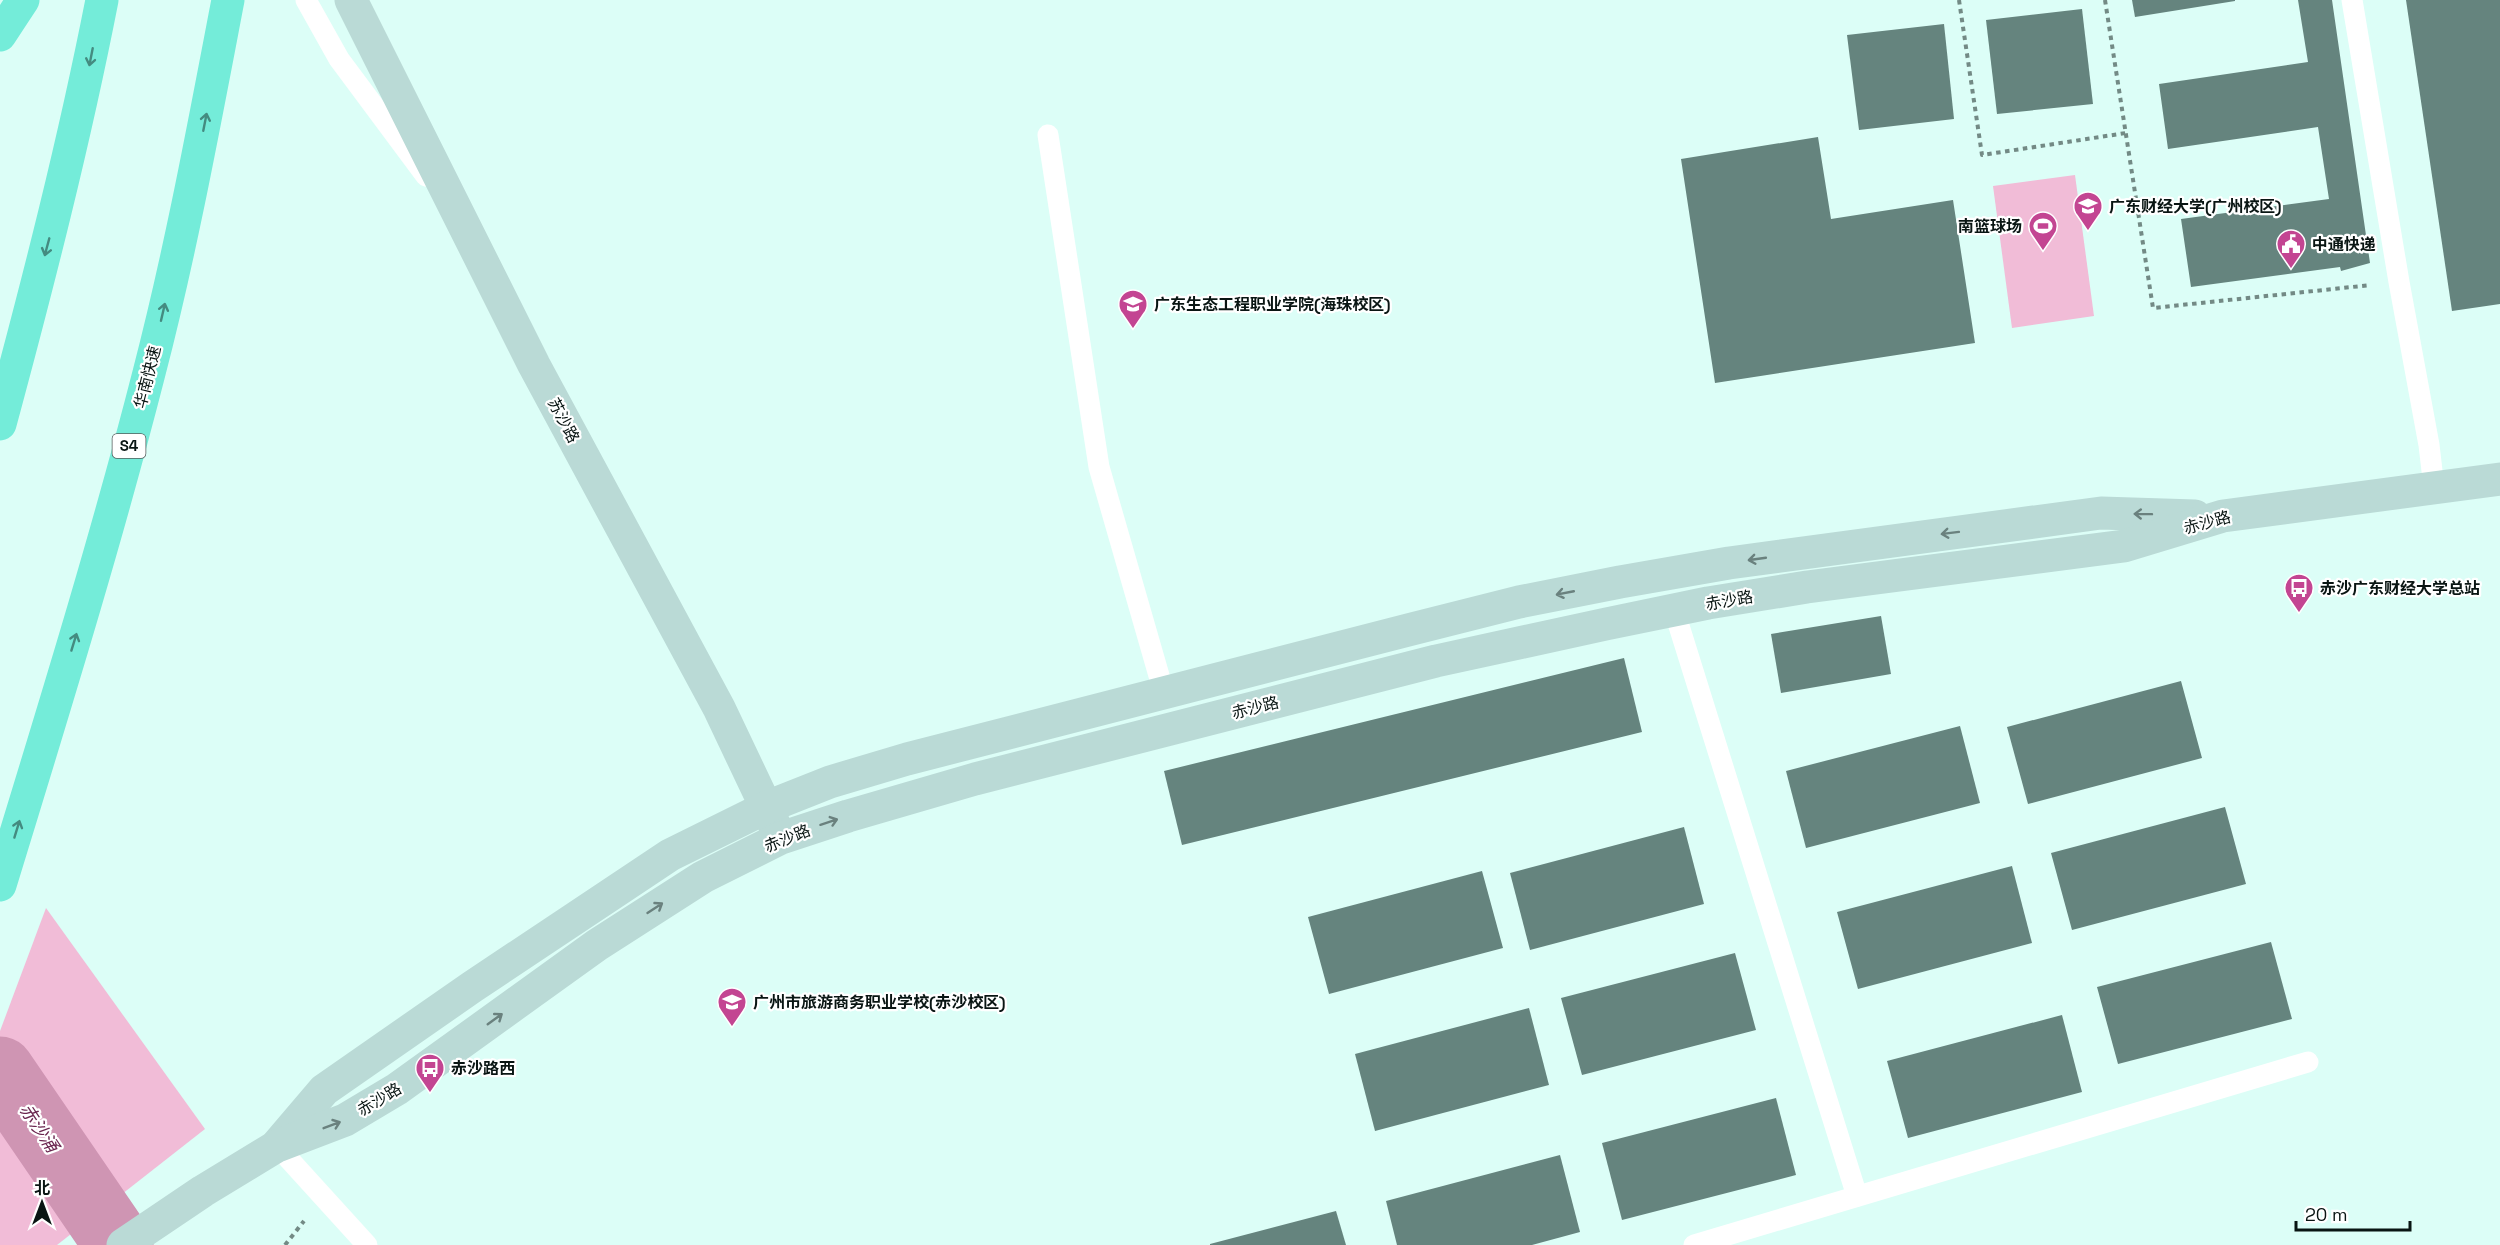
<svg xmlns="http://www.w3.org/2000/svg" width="2500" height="1245" viewBox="0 0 2500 1245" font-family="'Space Grotesk','Noto Sans SC',sans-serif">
	<rect width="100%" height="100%" fill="#dcfef7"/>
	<g fill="#f1bcd7">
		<path d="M2075 175 2094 316 2012 328 1993 186Z"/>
		<path d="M46 908 205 1129 57 1245H0V1031Z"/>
	</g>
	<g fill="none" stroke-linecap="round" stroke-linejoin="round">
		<path stroke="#cf95b3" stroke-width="69" d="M0 1071 119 1245"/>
	</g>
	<g fill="#65847e">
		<path d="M2132 0H2235V1L2135 17Z"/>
		<path d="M2298 0H2332L2370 263 2341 271 2340 267 2191 287 2181 219 2329 199 2318 127 2168 149 2159 84 2308 62Z"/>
		<path d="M2406 0H2500V304L2452 311Z"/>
		<path d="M2082 9 2093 104 1997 114 1986 20Z"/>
		<path d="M1944 24 1954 119 1859 130 1847 35Z"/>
		<path d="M1818 137 1831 219 1953 200 1975 343 1715 383 1681 159Z"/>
		<path d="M1881 616 1891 674 1781 693 1771 634Z"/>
		<path d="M1624 658 1642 732 1182 845 1164 771Z"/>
		<path d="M2181 681 2202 758 2028 804 2007 727Z"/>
		<path d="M1960 726 1980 803 1806 848 1786 771Z"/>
		<path d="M2225 807 2246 884 2072 930 2051 853Z"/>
		<path d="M1684 827 1704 904 1530 950 1510 873Z"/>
		<path d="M2012 866 2032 943 1858 989 1837 912Z"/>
		<path d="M1482 871 1503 948 1329 994 1308 917Z"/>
		<path d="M2271 942 2292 1019 2118 1064 2097 987Z"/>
		<path d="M1735 953 1756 1030 1582 1075 1561 998Z"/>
		<path d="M1529 1008 1549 1085 1375 1131 1355 1054Z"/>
		<path d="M2062 1015 2082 1092 1908 1138 1887 1061Z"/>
		<path d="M1776 1098 1796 1175 1622 1220 1602 1143Z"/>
		<path d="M1560 1155 1580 1232 1532 1245H1397L1386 1201Z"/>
		<path d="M1336 1211 1346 1245H1210V1244Z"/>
	</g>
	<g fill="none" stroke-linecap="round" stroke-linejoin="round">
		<g stroke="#738a85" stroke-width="4" stroke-dasharray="4.5 4.5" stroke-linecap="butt">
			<path d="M1959 0 1982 155 2126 133"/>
			<path d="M2105 0 2153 308 2371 285"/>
			<path d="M285 1245 304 1221"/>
		</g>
		<g stroke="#fff" stroke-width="21">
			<path d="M306 0 339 59 426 176"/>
			<path d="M2352 0 2399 282 2429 445 2434 488"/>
			<path d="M1048 135 1099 467 1164 693"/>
			<path d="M1674 610 1857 1196"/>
			<path d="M277 1146 367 1245"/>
			<path d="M1694 1245 2308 1062"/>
		</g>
		<g stroke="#badad6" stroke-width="33">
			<path d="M351 0 534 365 719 708 775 826"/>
			<path d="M278 1144 324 1090 472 987 670 855 767 807 830 782 907 759 1412 629 1519 602 1620 582 1729 563 2101 513 2195 516"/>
			<path d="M123 1245 203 1191 277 1146 345 1120 397 1089 597 945 703 877 781 838 848 816 975 779 1436 661 1606 624 1708 603 1807 587 2124 546 2223 516 2500 479"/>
		</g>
		<g stroke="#74ecd9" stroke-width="33">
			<path d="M0 35 23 0"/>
			<path d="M0 424C38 283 74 143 102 0"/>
			<path d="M0 885C52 715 105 545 149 373 181 250 204 125 228 0"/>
		</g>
	</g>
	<defs><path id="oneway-shaft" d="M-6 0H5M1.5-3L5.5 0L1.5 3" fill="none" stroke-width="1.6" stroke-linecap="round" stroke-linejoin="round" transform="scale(1.5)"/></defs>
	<g stroke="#448b80">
		<use href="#oneway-shaft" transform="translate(91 57) rotate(101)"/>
		<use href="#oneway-shaft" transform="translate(205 122) rotate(-79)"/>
		<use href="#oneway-shaft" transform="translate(47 247) rotate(105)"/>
		<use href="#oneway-shaft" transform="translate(163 312) rotate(-77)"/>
		<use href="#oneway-shaft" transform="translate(74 642) rotate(-73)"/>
		<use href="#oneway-shaft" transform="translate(17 829) rotate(-73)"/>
	</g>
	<g stroke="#6a817e">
		<use href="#oneway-shaft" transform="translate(2143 514) rotate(-179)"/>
		<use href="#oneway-shaft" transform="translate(1950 533) rotate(173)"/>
		<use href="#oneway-shaft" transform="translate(1757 559) rotate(172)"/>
		<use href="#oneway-shaft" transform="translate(1565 593) rotate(169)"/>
		<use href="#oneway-shaft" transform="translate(829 822) rotate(-18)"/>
		<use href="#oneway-shaft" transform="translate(655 908) rotate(-33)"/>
		<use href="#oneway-shaft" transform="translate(495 1019) rotate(-36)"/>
		<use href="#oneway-shaft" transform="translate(332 1125) rotate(-21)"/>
	</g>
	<defs>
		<g id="university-pin" transform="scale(1.5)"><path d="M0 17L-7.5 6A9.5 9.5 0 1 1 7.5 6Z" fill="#c34592" stroke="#fff"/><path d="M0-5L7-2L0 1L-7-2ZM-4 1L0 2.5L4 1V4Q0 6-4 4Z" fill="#fff"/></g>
		<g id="stadium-pin" transform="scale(1.5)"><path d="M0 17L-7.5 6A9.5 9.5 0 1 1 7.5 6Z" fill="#c34592" stroke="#fff"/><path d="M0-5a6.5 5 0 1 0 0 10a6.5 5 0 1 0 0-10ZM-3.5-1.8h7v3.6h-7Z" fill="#fff"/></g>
		<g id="civic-pin" transform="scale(1.5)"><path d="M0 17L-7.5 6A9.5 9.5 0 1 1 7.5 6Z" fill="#c34592" stroke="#fff"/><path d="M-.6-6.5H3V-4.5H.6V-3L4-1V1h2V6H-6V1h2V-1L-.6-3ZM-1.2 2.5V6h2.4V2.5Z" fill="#fff"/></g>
		<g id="bus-pin" transform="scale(1.5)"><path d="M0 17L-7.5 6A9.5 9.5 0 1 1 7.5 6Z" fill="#c34592" stroke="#fff"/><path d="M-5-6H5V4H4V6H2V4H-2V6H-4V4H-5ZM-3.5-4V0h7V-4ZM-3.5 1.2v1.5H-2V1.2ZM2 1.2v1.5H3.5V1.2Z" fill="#fff"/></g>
		<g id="school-pin" transform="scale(1.5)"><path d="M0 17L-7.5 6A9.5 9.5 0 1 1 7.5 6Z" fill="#c34592" stroke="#fff"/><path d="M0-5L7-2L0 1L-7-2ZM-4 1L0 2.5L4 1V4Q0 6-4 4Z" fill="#fff"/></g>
	</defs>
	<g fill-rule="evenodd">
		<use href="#university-pin" x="2088" y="206"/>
		<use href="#stadium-pin" x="2043" y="226"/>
		<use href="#civic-pin" x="2291" y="244"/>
		<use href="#university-pin" x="1133" y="304"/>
		<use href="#bus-pin" x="2299" y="588"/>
		<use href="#school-pin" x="732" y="1002"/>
		<use href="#bus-pin" x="430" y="1068"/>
	</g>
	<g text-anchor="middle" stroke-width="4.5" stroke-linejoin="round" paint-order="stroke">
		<rect fill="#fff" stroke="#535b5a" stroke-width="1.5" x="112.5" y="434" width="33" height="24" rx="4.5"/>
		<g font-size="15" font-weight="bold" fill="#091513">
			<text x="129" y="451">S4</text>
		</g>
		<g font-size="16" font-weight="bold" fill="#091513" stroke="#fff" text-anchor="start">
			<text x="2109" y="212">广东财经大学(广州校区)</text>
			<text x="2022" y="232" text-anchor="end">南篮球场</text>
			<text x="2312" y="250">中通快递</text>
			<text x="1154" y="310">广东生态工程职业学院(海珠校区)</text>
			<text x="2320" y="594">赤沙广东财经大学总站</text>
			<text x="753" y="1008">广州市旅游商务职业学校(赤沙校区)</text>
			<text x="451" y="1074">赤沙路西</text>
		</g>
		<g font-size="16" fill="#091513" stroke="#fff">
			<text transform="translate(147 377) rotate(-76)" y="6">华南快速</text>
			<text transform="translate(564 420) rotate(62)" y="6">苏沙路</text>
			<text transform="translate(2207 522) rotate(-15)" y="6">赤沙路</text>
			<text transform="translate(1729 600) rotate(-10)" y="6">赤沙路</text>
			<text transform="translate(1255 707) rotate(-14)" y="6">赤沙路</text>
			<text transform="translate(787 838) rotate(-22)" y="6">赤沙路</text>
			<text transform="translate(379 1099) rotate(-31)" y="6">赤沙路</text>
		</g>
		<g font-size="18" font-style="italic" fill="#6b2750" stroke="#fff">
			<text transform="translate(39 1128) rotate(56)" y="6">赤沙涌</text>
		</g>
	</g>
	<g transform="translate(42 1203)" stroke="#ffffff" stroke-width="4.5" paint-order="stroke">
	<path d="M0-4.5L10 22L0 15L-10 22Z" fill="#091513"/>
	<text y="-9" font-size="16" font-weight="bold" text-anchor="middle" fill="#091513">北</text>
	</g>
	<path d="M2296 1221v9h114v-9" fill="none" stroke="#091513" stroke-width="3"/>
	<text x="2305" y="1221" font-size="18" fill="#091513" stroke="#ffffff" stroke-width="4.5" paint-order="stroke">20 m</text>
</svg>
